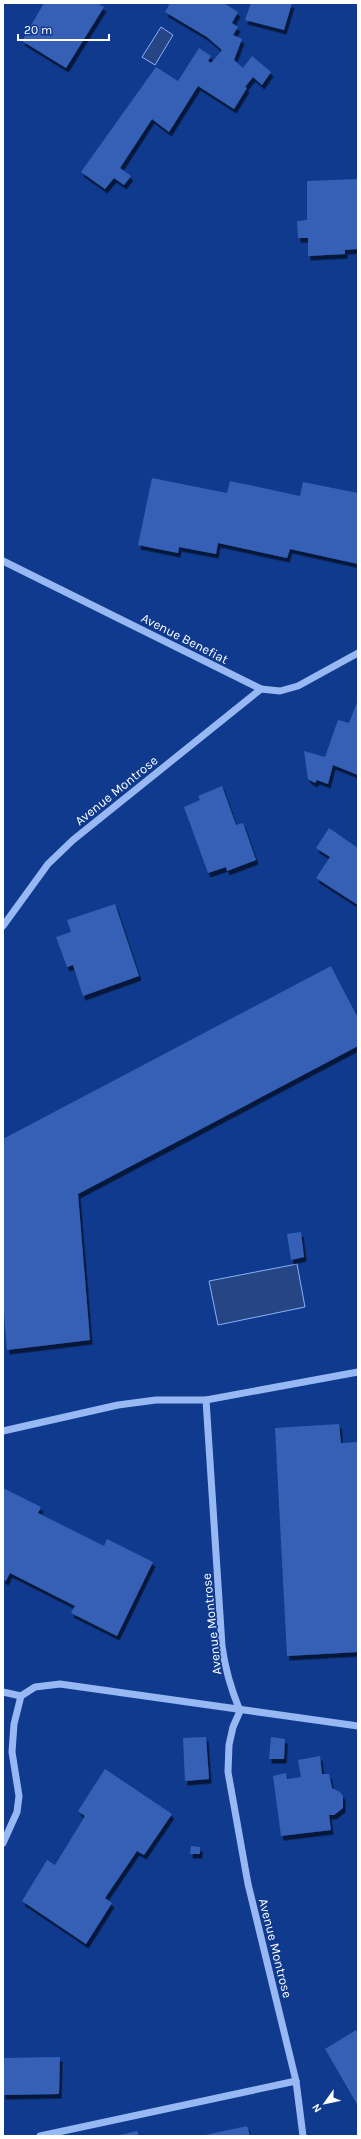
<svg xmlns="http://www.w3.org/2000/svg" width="361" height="2139" viewBox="0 0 361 2139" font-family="Karla,sans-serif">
	<defs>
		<filter id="shadow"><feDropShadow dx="2.5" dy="4.5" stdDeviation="0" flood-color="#0009"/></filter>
	</defs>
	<rect width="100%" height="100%" fill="#0f3a8e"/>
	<g fill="#254584" stroke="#89b1f7">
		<path d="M161 27 173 35 155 65 142 57Z"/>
		<path d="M297 1264 305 1307 218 1325 209 1281Z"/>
	</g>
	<g fill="#3461b6" filter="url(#shadow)">
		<path d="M44 3H97L104 7 66 68 22 41Z"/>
		<path d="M170 3H224L238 12 232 23 238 27 233 35 242 39 234 60 243 68 252 56 271 72 262 85 253 77 245 87 247 88 234 109 198 86 169 132 152 119 120 168 131 176 124 185 114 178 105 189 81 172 156 67 178 81 199 48 211 56 208 61 211 63 222 50 207 37 165 12Z"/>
		<path d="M251 3H292L284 30 245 20Z"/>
		<path d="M358 179V249L345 250V254L308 256V238H298L297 221 307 220V181Z"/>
		<path d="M152 478 227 493 230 481 300 496 303 482 358 493V564L290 549 287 558 218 543 216 554 179 547 178 553 138 545Z"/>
		<path d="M358 700V775L333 765 328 784 317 780 315 783 308 779 304 751 325 757 338 720 349 723Z"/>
		<path d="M222 786 236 825 243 823 256 860 227 871 226 867 208 873 184 807 200 800 198 796Z"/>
		<path d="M329 828 358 848V905L316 878 330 857 316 848Z"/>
		<path d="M115 904 139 976 83 996 73 965 67 967 56 937 71 932 67 920Z"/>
		<path d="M331 966 358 1018V1046L78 1194 90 1340 7 1350 3 1302V1139Z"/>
		<path d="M301 1232 304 1257 291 1260 287 1234Z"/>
		<path d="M339 1424 341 1443 358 1442V1652L287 1656 275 1428Z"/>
		<path d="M3 1488 41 1507 38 1513 104 1546 107 1539 153 1562 117 1636 71 1613 75 1606 10 1573 6 1581 3 1579Z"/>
		<path d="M206 1737 209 1779 185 1781 183 1738Z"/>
		<path d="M271 1737 285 1739 284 1759H269Z"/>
		<path d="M320 1756 322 1774H329L332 1788 340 1792 343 1796V1808L334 1815H329L331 1830 281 1836 273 1776 286 1773 287 1779 301 1777 298 1760Z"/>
		<path d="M105 1769 172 1814 144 1855 137 1851 105 1898 112 1903 86 1944 22 1901 47 1860 55 1865 85 1816 78 1811Z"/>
		<path d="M191 1846 200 1847V1854H190Z"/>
		<path d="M356 2030 358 2033V2106L325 2049Z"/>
		<path d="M60 2057 59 2094 3 2095V2058Z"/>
		<path d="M247 2126 250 2136H205V2135Z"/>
		<path d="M137 2131 139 2136H120V2135Z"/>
	</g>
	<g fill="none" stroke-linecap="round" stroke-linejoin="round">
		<g stroke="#98b8f3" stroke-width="7">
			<path d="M3 561 261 689 280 691 298 686 358 653"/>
			<path d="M3 926 48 864 73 840 261 689"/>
			<path d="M206 1400 222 1646C225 1669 231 1689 240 1711L233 1727 229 1745 228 1772 248 1884 296 2081 303 2136"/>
			<path d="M3 1431 118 1405 156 1400H206L358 1372"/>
			<path d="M3 1692 21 1696"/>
			<path d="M3 1843 17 1812 19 1796 12 1752 14 1724 21 1696 35 1687 60 1684 358 1726"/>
			<path d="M40 2136 296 2081"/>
		</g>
	</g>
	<g text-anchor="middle" stroke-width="3.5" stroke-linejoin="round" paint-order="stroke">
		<g font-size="13" fill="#fff" stroke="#0f3a8e">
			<text transform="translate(185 638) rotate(27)" y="5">Avenue Benefiat</text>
			<text transform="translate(116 790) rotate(-39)" y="5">Avenue Montrose</text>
			<text transform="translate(211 1624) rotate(-96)" y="5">Avenue Montrose</text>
			<text transform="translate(276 1948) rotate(76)" y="5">Avenue Montrose</text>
		</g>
	</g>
	<rect width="361" height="2139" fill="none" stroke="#ffffff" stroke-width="8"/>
	<g transform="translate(325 2103) rotate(237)" stroke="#0f3a8e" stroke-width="3" paint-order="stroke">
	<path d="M0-3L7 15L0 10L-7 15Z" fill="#ffffff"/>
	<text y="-6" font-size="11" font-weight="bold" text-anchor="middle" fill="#ffffff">N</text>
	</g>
	<path d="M18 34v6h91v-6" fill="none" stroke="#ffffff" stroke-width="2"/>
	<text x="24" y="34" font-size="12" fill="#ffffff" stroke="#0f3a8e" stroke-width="3" paint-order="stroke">20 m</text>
</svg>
